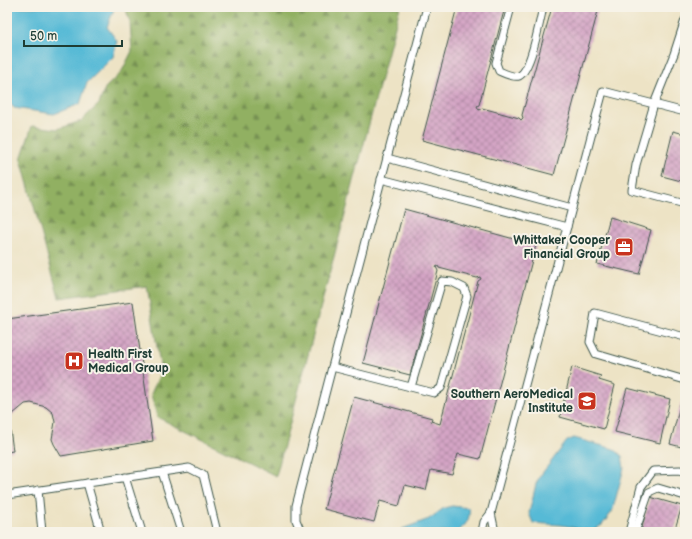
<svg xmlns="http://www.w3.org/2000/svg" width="692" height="539" viewBox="0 0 692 539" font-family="'Balsamiq Sans',sans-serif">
	<defs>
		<pattern id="forest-firs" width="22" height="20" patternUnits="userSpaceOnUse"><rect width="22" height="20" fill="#91b062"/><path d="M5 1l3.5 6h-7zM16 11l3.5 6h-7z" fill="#769052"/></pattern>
		<pattern id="building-cross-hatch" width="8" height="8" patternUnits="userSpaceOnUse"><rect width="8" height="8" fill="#d4a4c5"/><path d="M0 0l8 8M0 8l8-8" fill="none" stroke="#ab87a1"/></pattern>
	</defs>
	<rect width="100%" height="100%" fill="#f7f3e8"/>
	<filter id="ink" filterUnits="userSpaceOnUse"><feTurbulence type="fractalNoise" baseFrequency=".025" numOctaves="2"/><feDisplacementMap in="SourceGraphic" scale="8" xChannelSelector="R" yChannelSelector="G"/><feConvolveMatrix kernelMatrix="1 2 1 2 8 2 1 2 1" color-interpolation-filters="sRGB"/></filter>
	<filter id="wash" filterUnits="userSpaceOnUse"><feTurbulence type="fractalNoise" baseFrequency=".012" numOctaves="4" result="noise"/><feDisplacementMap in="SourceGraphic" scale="16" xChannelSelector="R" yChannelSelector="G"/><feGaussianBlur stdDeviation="0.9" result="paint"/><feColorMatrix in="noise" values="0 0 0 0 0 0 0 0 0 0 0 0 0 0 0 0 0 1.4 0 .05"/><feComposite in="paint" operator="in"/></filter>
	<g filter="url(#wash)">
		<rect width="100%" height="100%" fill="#ede3c5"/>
		<path fill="url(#forest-firs)" stroke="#58764b" d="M125 7H400L276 476 157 417 151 394 161 371 147 286 59 298 21 159 32 126 58 129 81 121 99 104 105 88 121 73 132 51 130 22Z"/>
		<g fill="#57bad6" stroke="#3b7c85">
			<path d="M7 7H113L114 9 107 27 117 41 113 57 87 83 80 104 54 114 14 108 7 100Z"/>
			<path d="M574 438 614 449 622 456 624 468 612 512 602 525 592 531 561 525 533 523 529 513 536 484 540 476 567 441Z"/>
			<path d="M452 506 469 508C471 519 465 527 456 532H400L402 529 429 519 444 508Z"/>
		</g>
		<g id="blocks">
			<g fill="url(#building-cross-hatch)">
				<path d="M457 7H505L479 105 477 106 479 110 482 108 519 118 521 120 523 118 522 115 552 7H599L554 175 422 140Z"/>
				<path d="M673 131 685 134V182L662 176Z"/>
				<path d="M404 209 536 245 480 459 458 454 452 474 431 470 426 490 405 485 399 506 380 501 374 522 324 509 354 397 432 418 431 421 440 424 478 281 481 279 480 277 477 278 439 268 438 266 436 267 438 271 410 375 363 363Z"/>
				<path d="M610 217 651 230 639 274 597 264Z"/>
				<path d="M133 302 153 441 61 456 54 444 52 439 55 422 53 413 46 407 31 403 25 404 13 414 9 421 13 451 7 452V319Z"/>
				<path d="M572 367 601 376 599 380 615 385 604 429 560 417Z"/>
				<path d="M627 388 670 399 660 443 615 432Z"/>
				<path d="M681 402 685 403V448L670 444Z"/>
				<path d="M650 497 682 506 674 532H645L641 531Z"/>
			</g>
		</g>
	</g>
	<g filter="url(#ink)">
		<use href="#blocks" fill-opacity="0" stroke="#3e564a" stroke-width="1"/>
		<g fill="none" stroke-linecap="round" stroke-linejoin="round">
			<g stroke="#3e564a" stroke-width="9">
				<g id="service">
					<path d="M511 7 496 63 499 71C504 73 513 78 519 76 531 71 540 20 543 7"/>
					<path d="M685 20 674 54 654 104 636 165 632 190 685 204"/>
					<path d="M387 158 572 208"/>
					<path d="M381 179 567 227"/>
					<path d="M685 337 595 313 590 342 596 354 685 380"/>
					<path d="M332 367 434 393 441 388 467 296 464 288 452 282 442 281 411 387"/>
					<path d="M162 472 181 532"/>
					<path d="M125 477 142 532"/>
					<path d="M87 483 101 532"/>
					<path d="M38 490 42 532"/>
					<path d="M7 495 189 468 203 475 217 532"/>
					<path d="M491 513 495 532"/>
					<path d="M301 532 296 520V506L351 294 427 7"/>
					<path d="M482 532 484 522 491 513 603 91 685 112"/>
					<path d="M629 532 641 487 653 471 680 470 685 472"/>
					<path d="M635 532 649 492 658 488 685 496"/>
				</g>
			</g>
			<use href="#service" stroke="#fff" stroke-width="7"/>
		</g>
	</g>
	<defs>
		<g id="office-square" transform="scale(1)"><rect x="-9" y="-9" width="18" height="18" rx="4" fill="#c8321e" stroke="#f7f3e8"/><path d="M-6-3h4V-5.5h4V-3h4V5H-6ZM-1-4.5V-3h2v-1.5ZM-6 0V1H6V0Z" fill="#fff"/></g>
		<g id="hospital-square" transform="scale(1)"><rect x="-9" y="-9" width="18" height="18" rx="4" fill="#c8321e" stroke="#f7f3e8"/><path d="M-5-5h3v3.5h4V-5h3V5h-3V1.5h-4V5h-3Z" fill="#fff"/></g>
		<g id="university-square" transform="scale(1)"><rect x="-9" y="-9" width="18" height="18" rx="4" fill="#c8321e" stroke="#f7f3e8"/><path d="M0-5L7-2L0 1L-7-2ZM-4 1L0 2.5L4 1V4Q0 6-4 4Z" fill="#fff"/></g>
	</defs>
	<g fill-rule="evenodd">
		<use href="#office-square" x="624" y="247"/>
		<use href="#hospital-square" x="74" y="361"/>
		<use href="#university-square" x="587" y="401"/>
	</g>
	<g text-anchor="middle" stroke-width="4" stroke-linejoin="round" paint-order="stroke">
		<g font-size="12" font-weight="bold" fill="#1f3d34" stroke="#f7f3e8" text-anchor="end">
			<text x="610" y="244">Whittaker Cooper<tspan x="610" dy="14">Financial Group</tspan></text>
			<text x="88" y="358" text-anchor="start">Health First<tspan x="88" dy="14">Medical Group</tspan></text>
			<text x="573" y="398">Southern AeroMedical<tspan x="573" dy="14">Institute</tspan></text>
		</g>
	</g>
	<rect width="692" height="539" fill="none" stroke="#f7f3e8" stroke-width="24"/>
	<path d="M24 40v6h98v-6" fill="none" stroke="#1f3d34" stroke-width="2"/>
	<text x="30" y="40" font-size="12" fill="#1f3d34" stroke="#f7f3e8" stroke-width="3" paint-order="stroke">50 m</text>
</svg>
